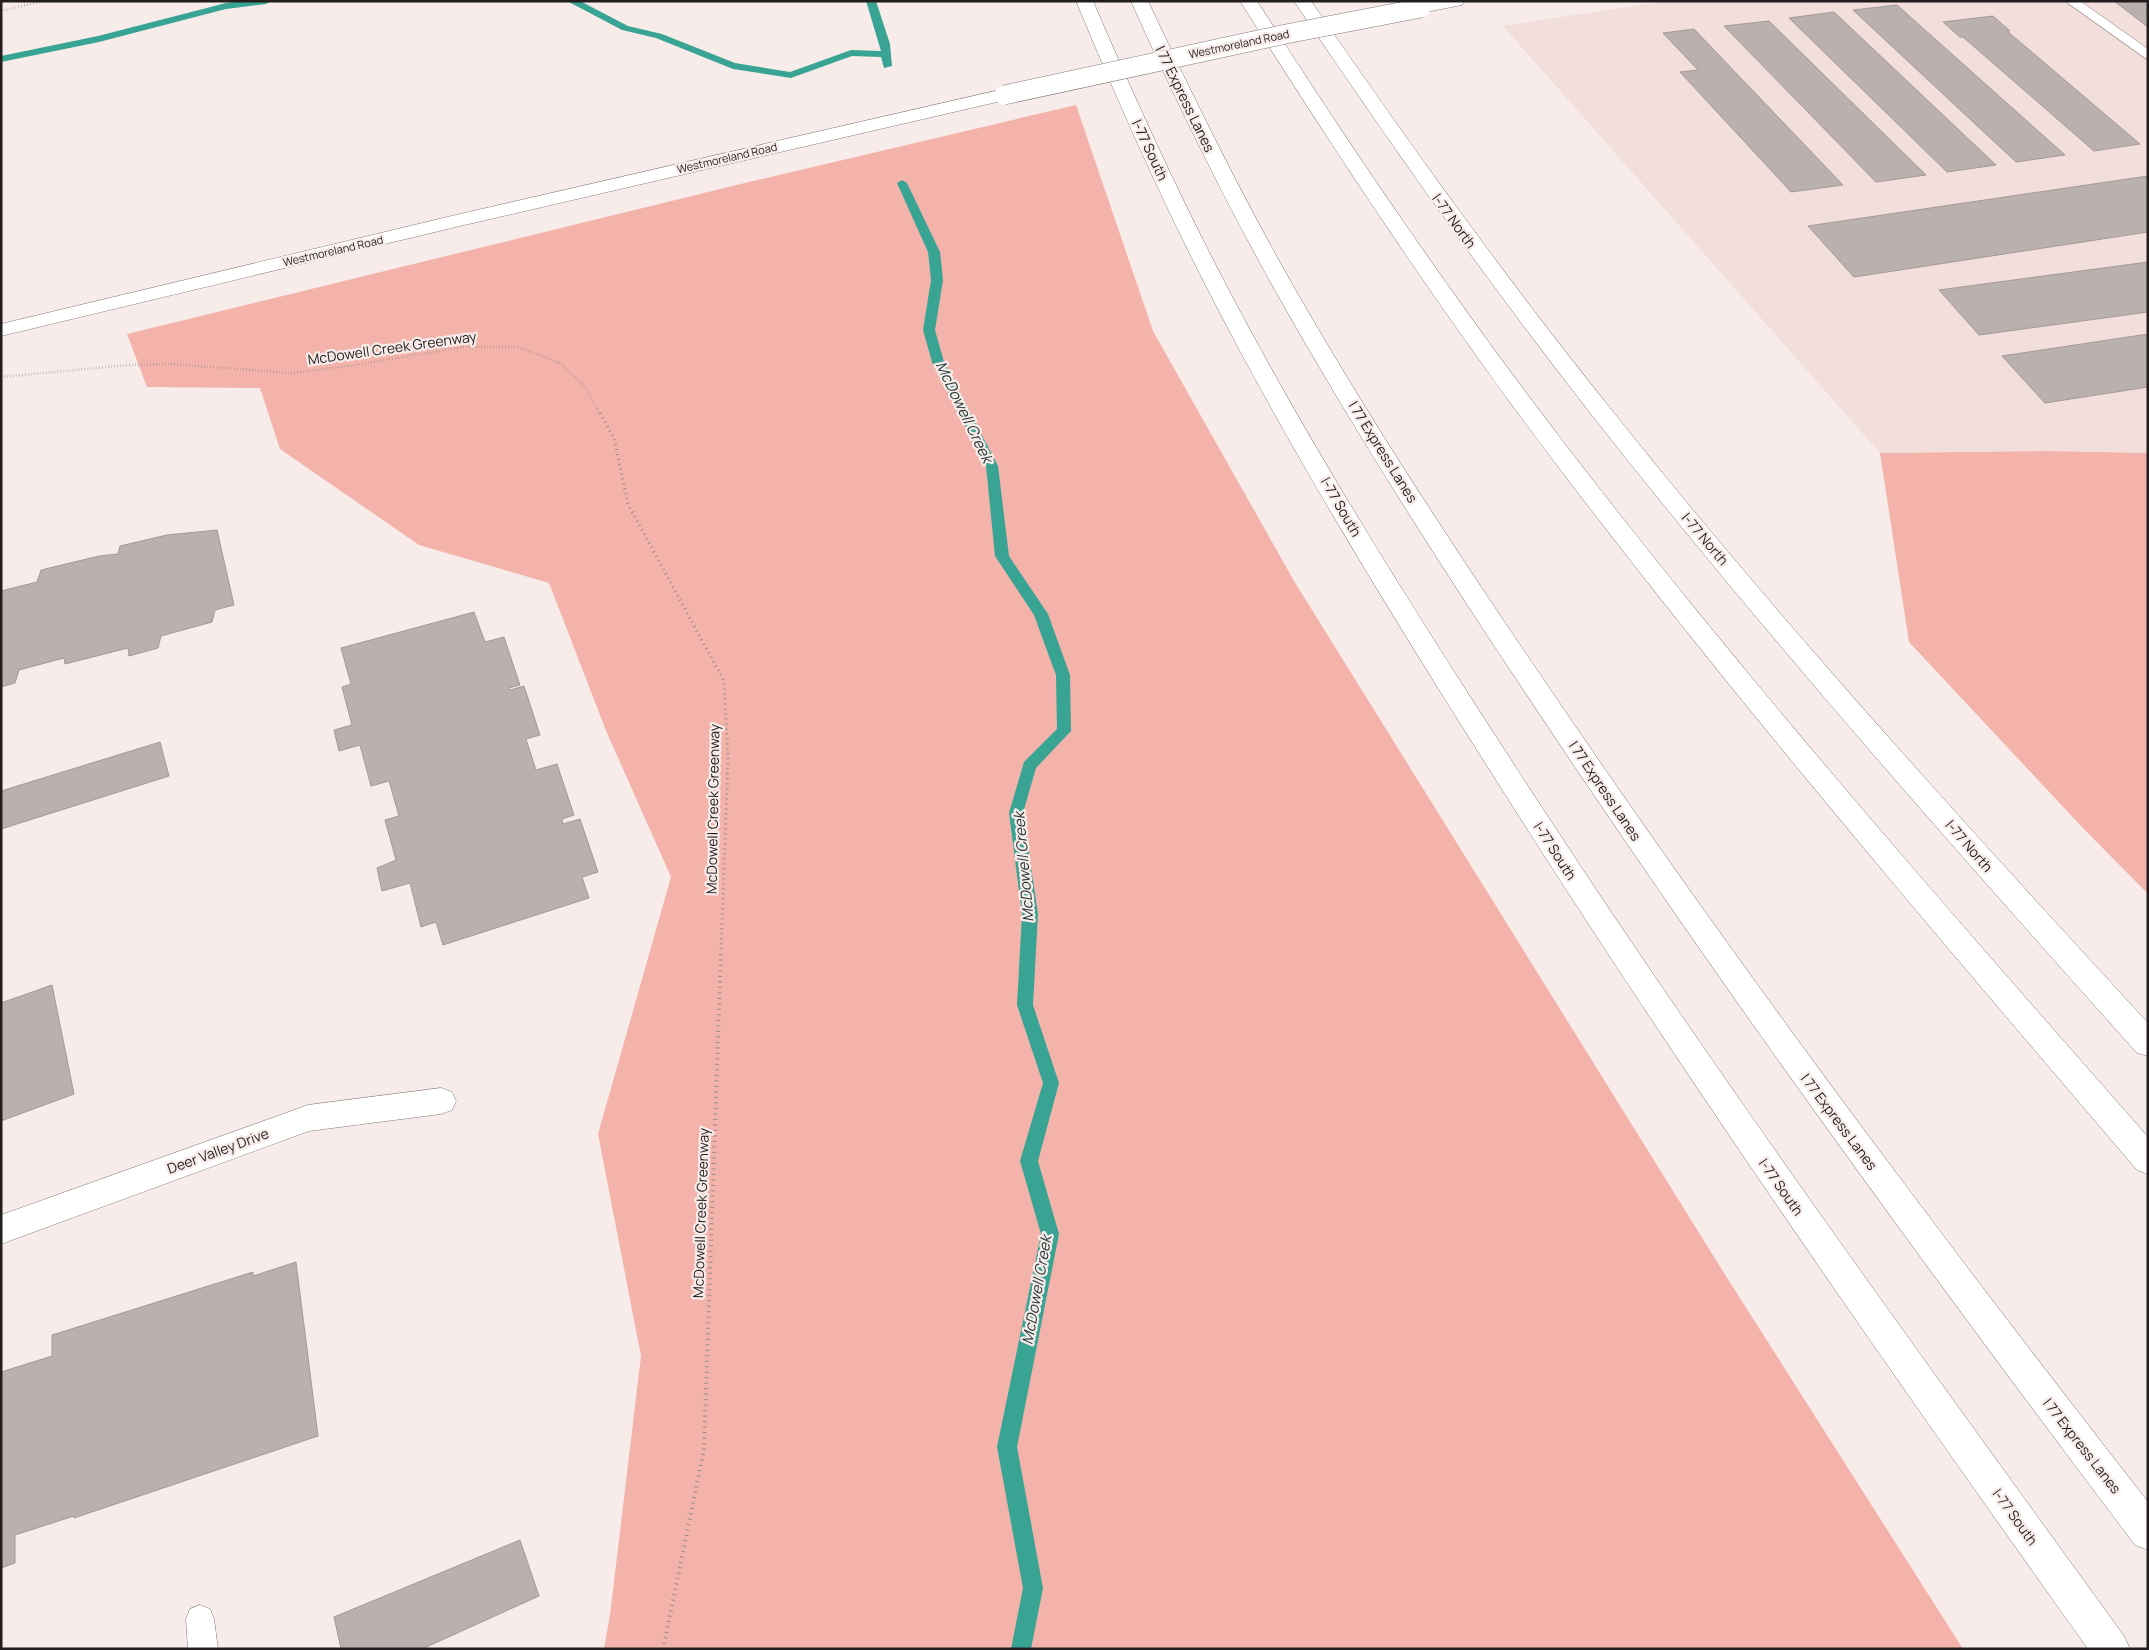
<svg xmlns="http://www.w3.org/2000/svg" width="2149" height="1650" viewBox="0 0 2149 1650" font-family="Manrope,sans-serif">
	<rect width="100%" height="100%" fill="#f7ecea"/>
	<path fill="#f2dedb" d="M1665 1H2148V453L2045 451 1880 453 1503 26Z"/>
	<g fill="#f3b3aa">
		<path d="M1076 105 1153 331 1294 581 1724 1273 1963 1649H604L610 1615 641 1356 598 1134 671 877 607 733 549 583 419 545 280 449 260 388 147 387 127 334 753 181Z"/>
		<path d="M2045 451 2148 453V894L2081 826 1909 642 1880 453Z"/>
	</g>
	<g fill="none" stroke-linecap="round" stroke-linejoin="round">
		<g fill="#39a493" fill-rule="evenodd">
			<path d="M241 1H271L266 4 226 9 99 42 1 62V56L98 36 226 3Z"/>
			<path d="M567 1H580L628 26 662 34 735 63 790 72 851 50 881 51 866 1H876L890 44 892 66 884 68 881 57 852 56 791 78 733 69 656 38 622 30Z"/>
			<path d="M902 180 907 183 940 252 943 280 935 330 944 362 998 466 1009 556 1048 614 1070 675 1071 731 1036 768 1023 813 1038 914 1033 1005 1059 1083 1038 1161 1059 1234 1017 1447 1043 1588 1031 1649H1011L1023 1588 997 1447 1041 1234 1020 1161 1043 1083 1017 1005 1022 914 1009 813 1024 762 1057 729 1056 675 1034 615 995 556 986 466 932 362 923 330 931 280 928 252 897 183Z"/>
		</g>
	</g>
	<g fill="#bab0ae" stroke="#a39998">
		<path d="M2114 1H2148V27Z"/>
		<path d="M1897 5 2065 155 2016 162 1853 10Z"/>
		<path d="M1834 12 1996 165 1947 172 1789 18Z"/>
		<path d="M1993 16 2010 31H2007L2140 144 2094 151 1963 37H1960L1943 22Z"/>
		<path d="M1769 21 1926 175 1876 182 1724 26Z"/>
		<path d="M1694 29 1843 185 1791 192 1680 72 1698 70 1663 33Z"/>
		<path d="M2148 176V232L1854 277 1808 226Z"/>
		<path d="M2148 262V312L1979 335 1939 290Z"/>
		<path d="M2148 334V387L2045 403 2002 356Z"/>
		<path d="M217 530 234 605 215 610 212 622 161 636 158 648 129 656 128 648 65 664 64 658 19 670 15 683 1 687V591L37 582 41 570 99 556 118 554 120 546 167 535Z"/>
		<path d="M474 612 485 642 504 637 520 685 509 688 510 690 524 686 540 735 526 739 536 770 557 764 574 815 562 819 563 824 580 819 598 872 582 877 589 898 443 945 436 922 421 927 410 883 382 891 377 868 396 860 385 820 399 816 389 781 371 786 360 745 339 751 334 730 352 725 342 687 351 684 341 648Z"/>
		<path d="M160 742 169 776 1 829V791Z"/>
		<path d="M52 985 74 1094 1 1121V1003Z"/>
		<path d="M296 1262 318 1436 74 1518V1516L15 1535V1563L1 1568V1372L52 1356V1335L253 1272V1276Z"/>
		<path d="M520 1540 539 1596 422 1649H341L334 1617Z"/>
	</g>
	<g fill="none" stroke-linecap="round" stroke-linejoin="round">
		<g stroke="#857b7a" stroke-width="1">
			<g id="service">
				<path d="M2065 1H2080L2148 49V60Z"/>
				<path d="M200 1605 210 1609 214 1619 218 1649H188L186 1619 190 1609Z"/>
			</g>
		</g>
		<g stroke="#857b7a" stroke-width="1">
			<path id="minor" d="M441 1088 452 1092 456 1101 452 1110 441 1114 309 1131 1 1244V1215L297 1109 308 1105Z"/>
		</g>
		<g stroke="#857b7a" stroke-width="1">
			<g id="tertiary">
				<path d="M1429 1H1464L1462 5 1421 13 1415 12 1412 8 1415 4Z"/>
				<path d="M1004 89 1010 91 1013 95 1010 99 460 226 1 336V324L460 214Z"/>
			</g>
		</g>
		<g stroke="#857b7a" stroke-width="1">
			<g id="motorway">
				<path d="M1076 1H1093C1134 97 1177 191 1225 283 1318 461 1427 631 1537 800 1723 1085 1924 1360 2124 1636L2130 1649H2088C1892 1374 1698 1097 1517 813 1407 640 1298 466 1205 284 1158 192 1116 97 1076 1Z"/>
				<path d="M1131 1H1148C1193 97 1240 192 1292 284 1387 450 1494 608 1602 765 1776 1017 1960 1261 2148 1502V1550L2135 1545C1943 1291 1755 1034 1577 770 1470 611 1365 451 1271 283 1220 191 1174 97 1131 1Z"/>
				<path d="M1240 1H1257C1355 154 1457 304 1568 448 1751 686 1950 912 2148 1137V1174L2137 1170C1938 937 1738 704 1553 460 1441 312 1339 158 1240 1Z"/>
				<path d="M1294 1H1311C1405 138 1502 273 1606 403 1777 618 1962 821 2148 1023V1056L2137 1053C1950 844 1764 634 1591 414 1486 280 1389 142 1294 1Z"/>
			</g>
		</g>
		<g stroke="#958d8c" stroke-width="2.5" stroke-dasharray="0.5 2.5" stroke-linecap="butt">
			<path d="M1 11 43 1"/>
			<path d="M1 377 128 365 173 364 290 373 349 366 463 347H518L560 363 585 387 600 414"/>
		</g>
		<path stroke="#958d8c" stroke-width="3" stroke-dasharray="1 4" stroke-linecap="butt" d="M600 413 614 438 628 504 724 681 728 760 721 951"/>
		<path stroke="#958d8c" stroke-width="4" stroke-dasharray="1 4.5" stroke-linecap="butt" d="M663 1649 704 1449 721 950"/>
		<use href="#service" fill="#fff" fill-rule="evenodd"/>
		<use href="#minor" fill="#fff" fill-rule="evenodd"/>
		<use href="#tertiary" fill="#fff" fill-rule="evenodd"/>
		<use href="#motorway" fill="#fff" fill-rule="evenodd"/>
		<g stroke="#857b7a" stroke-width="20" stroke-linecap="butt">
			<path id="tertiary-bridge" d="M1004 95 1286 34 1421 8"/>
		</g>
		<use href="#tertiary-bridge" stroke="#fff" stroke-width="19"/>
	</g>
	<g text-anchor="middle" stroke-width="4.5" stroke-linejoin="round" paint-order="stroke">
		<g font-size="11" fill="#221e1e" stroke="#f7ecea">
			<text transform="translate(1239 44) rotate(-12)" y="4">Westmoreland Road</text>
			<text transform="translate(727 158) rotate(-13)" y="4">Westmoreland Road</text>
			<text transform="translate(333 251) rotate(-13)" y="4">Westmoreland Road</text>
		</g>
		<g font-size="14" fill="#221e1e" stroke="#f7ecea">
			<text transform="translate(1185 99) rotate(64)" y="5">I 77 Express Lanes</text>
			<text transform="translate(1150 150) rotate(65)" y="5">I-77 South</text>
			<text transform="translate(1454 221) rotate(54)" y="5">I-77 North</text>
			<text transform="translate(392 348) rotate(-8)" y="5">McDowell Creek Greenway</text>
			<text transform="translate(1383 452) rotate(58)" y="5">I 77 Express Lanes</text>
			<text transform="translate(1341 507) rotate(60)" y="5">I-77 South</text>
			<text transform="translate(1705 539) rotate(50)" y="5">I-77 North</text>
			<text transform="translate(1605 791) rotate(56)" y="5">I 77 Express Lanes</text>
			<text transform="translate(713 809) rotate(-89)" y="5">McDowell Creek Greenway</text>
			<text transform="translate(1969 846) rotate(49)" y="5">I-77 North</text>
			<text transform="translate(1555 851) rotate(57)" y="5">I-77 South</text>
			<text transform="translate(1839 1122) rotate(53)" y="5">I 77 Express Lanes</text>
			<text transform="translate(218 1151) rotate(-20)" y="5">Deer Valley Drive</text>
			<text transform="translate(1781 1187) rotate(55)" y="5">I-77 South</text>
			<text transform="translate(701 1213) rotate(-88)" y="5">McDowell Creek Greenway</text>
			<text transform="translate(2082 1446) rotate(52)" y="5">I 77 Express Lanes</text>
			<text transform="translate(2015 1517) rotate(54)" y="5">I-77 South</text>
		</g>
		<g font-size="15" font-style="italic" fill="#1d3530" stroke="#f7ecea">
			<text transform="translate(964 412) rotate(64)" y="5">McDowell Creek</text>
			<text transform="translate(1024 867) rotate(-95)" y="5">McDowell Creek</text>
			<text transform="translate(1037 1290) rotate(-80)" y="5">McDowell Creek</text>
		</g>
	</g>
	<rect width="2149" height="1650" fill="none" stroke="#221e1e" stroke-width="5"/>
</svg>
